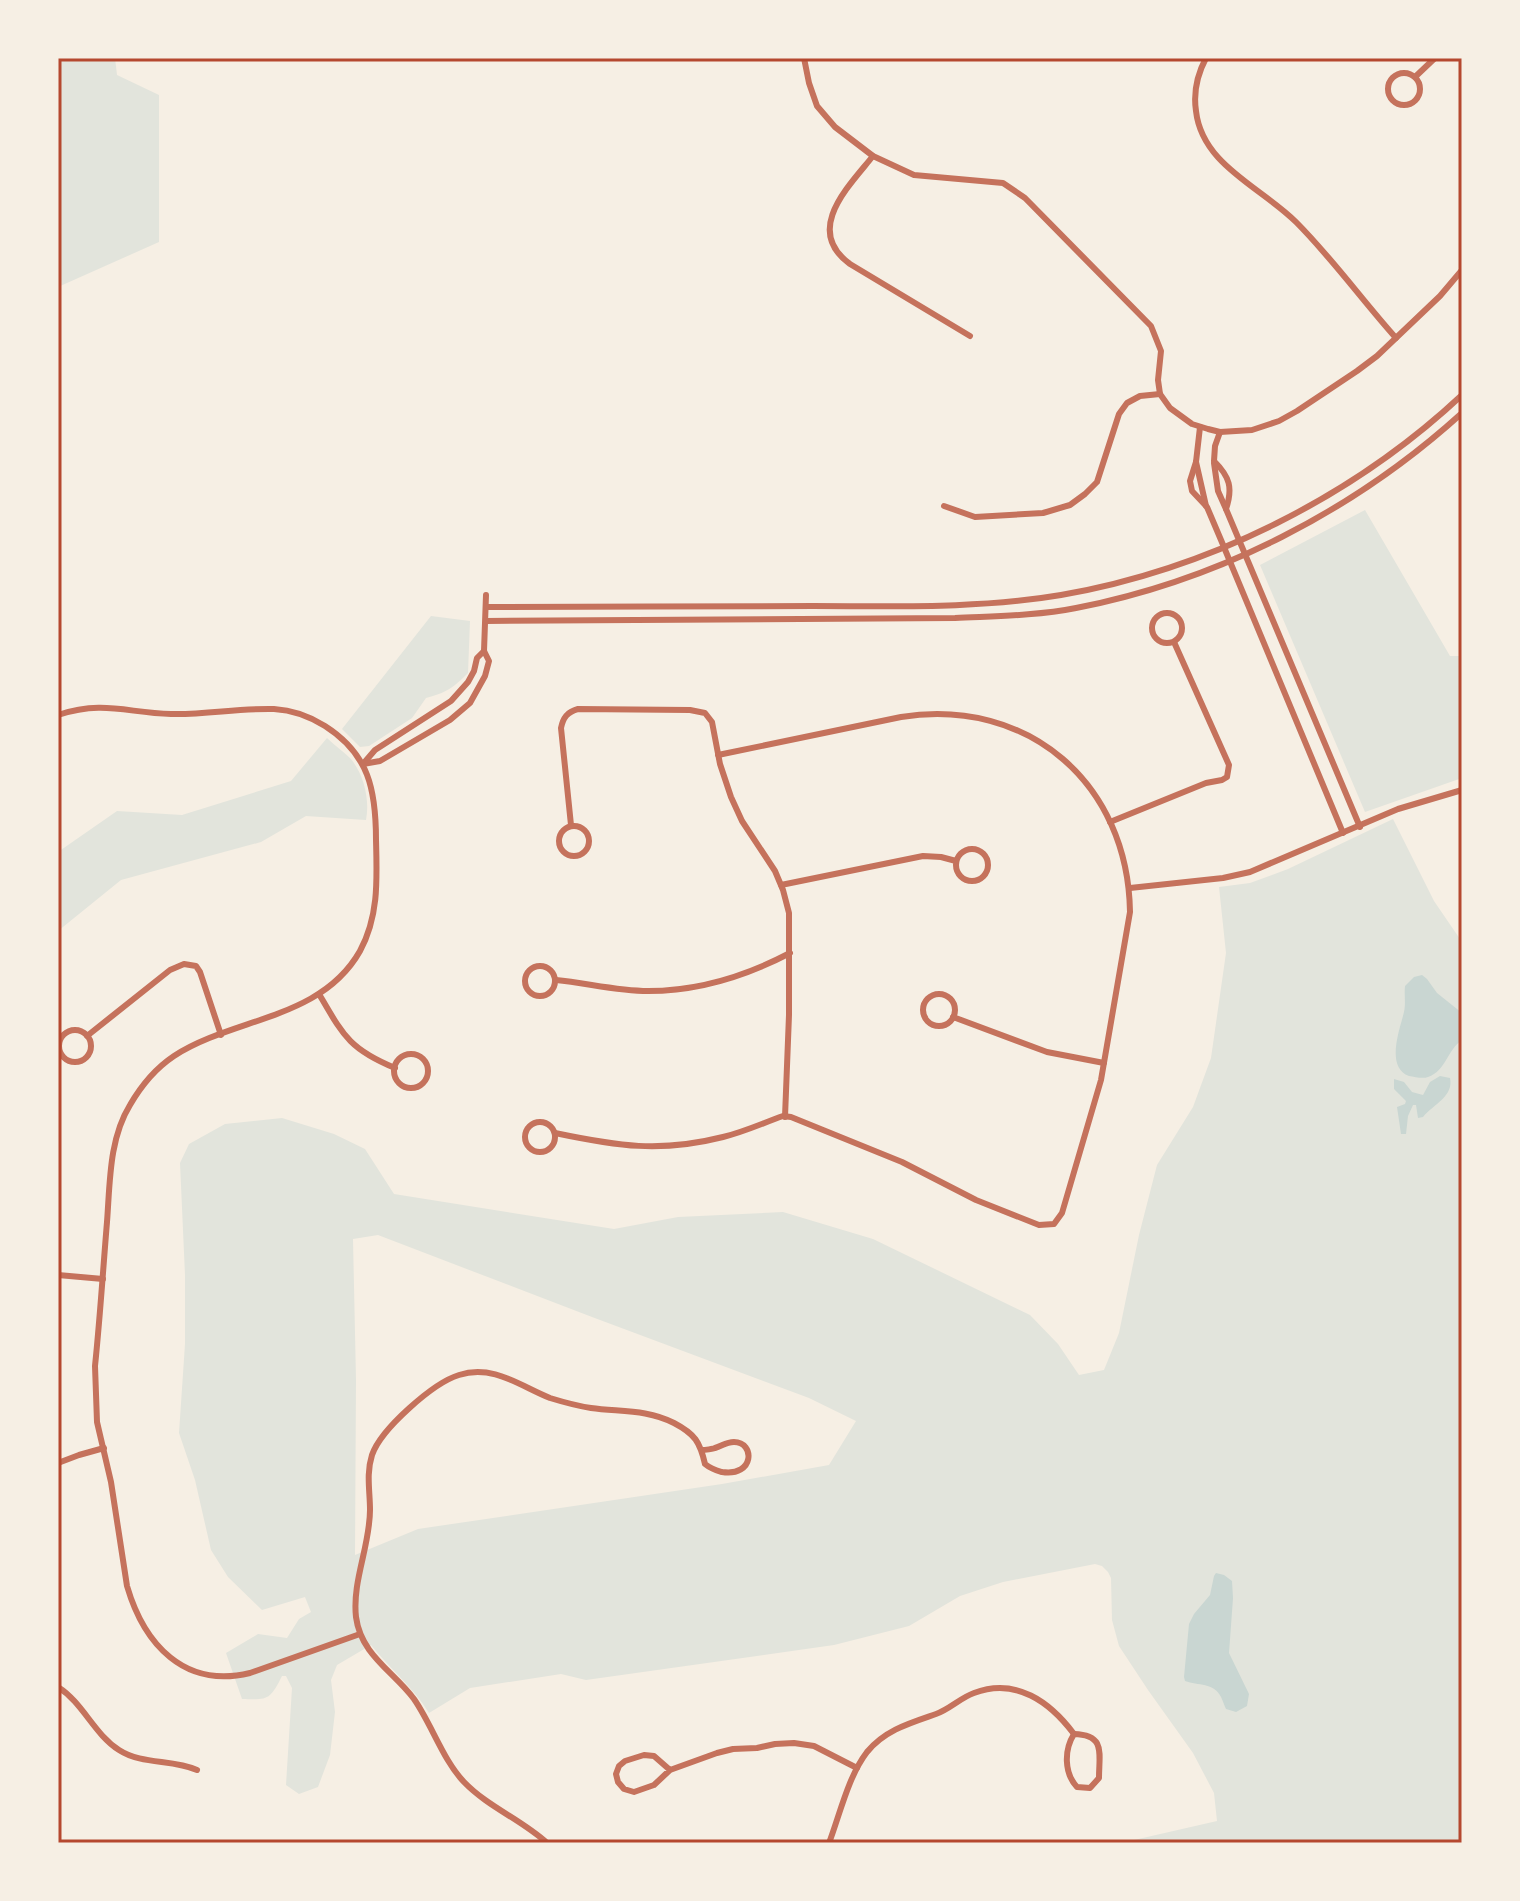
<svg xmlns="http://www.w3.org/2000/svg" width="1520" height="1901" viewBox="0 0 1520 1901" font-family="'Public Sans',sans-serif">
	<rect width="100%" height="100%" fill="#f6efe4"/>
	<g fill="#e2e4dc" fill-rule="evenodd">
		<path d="M58 58H115L117 75 159 95V242L58 287Z"/>
		<path d="M1365 510 1450 656H1462V778L1365 812 1260 565Z"/>
		<path d="M431 616 470 621 468 673C453 688 446 693 426 698L412 718 369 746 360 747 342 729Z"/>
		<path d="M327 738C334 745 344 752 351 759 364 775 370 800 366 820L306 816 261 842 121 880 58 931V852L117 811 182 815 291 781Z"/>
		<path d="M1393 819 1434 901 1462 942V1843H1121L1217 1821 1214 1793 1193 1753 1148 1690 1119 1646 1112 1620 1111 1578 1108 1572 1102 1566 1095 1564 1003 1582 960 1596 909 1626 834 1645 586 1680 561 1674 470 1688 429 1713C413 1687 390 1669 371 1645L337 1665 331 1680 335 1712 330 1755 318 1787 299 1794 286 1785 292 1688 286 1676H282C270 1700 268 1700 242 1699L226 1653 258 1634 287 1638 299 1619 311 1612 305 1597 262 1610 228 1577 211 1550 195 1480 179 1433 185 1344V1275L180 1163 189 1144 225 1124 282 1118 334 1134 365 1149 394 1194 614 1229 678 1217 783 1212 873 1239 1030 1315 1058 1344 1079 1375 1104 1370 1119 1333 1139 1235 1157 1165 1193 1107 1211 1058 1226 953 1219 887 1250 883 1288 869ZM378 1235 592 1317 809 1398 856 1421 829 1465 722 1484 418 1529 355 1555 356 1380 353 1239Z"/>
	</g>
	<g fill="#c9d6d2">
		<path d="M1422 975 1427 979 1437 993 1462 1013V1040C1447 1050 1446 1071 1428 1077 1423 1079 1415 1077 1409 1076 1385 1067 1400 1029 1404 1012 1406 1003 1404 995 1405 986L1414 977Z"/>
		<path d="M1440 1076 1450 1078C1454 1096 1434 1104 1423 1117L1418 1118 1416 1105H1413L1408 1116 1406 1134H1401L1397 1107 1405 1104 1406 1101 1394 1089V1079L1404 1082 1412 1092 1423 1095 1430 1082Z"/>
		<path d="M1216 1573 1224 1575 1232 1581 1233 1598 1229 1653 1249 1694 1247 1706 1236 1712 1226 1709C1224 1705 1223 1701 1221 1697 1214 1682 1198 1686 1185 1681L1184 1677 1189 1624 1194 1614 1210 1595 1214 1576Z"/>
	</g>
	<g fill="none" stroke-linecap="round" stroke-linejoin="round">
		<g stroke="#c5725c" stroke-width="6">
			<path d="M804 58 809 83 817 106 835 127 873 156 914 175 1003 183 1025 198 1151 326 1161 351 1158 380 1160 394 1170 408 1192 424 1208 429 1220 432 1252 430 1279 421 1297 411 1357 371 1377 356 1440 296 1462 270"/>
			<path d="M1206 58C1197 75 1193 91 1196 111 1202 165 1261 187 1296 222 1332 258 1362 300 1396 338"/>
			<circle cx="1404" cy="89" r="16"/>
			<path d="M1415 77 1435 58"/>
			<path d="M873 156C849 186 803 230 850 264L970 336"/>
			<path d="M1200 427 1196 462 1190 481 1192 491 1207 507 1221 540 1343 833"/>
			<path d="M1220 432 1215 446 1214 461C1230 477 1233 488 1226 509L1360 827"/>
			<path d="M1196 462 1206 506"/>
			<path d="M1214 463 1218 491 1226 509"/>
			<path d="M944 506 975 517 1043 513 1070 505 1085 494 1097 482 1119 414 1127 403 1140 396 1160 394"/>
			<path d="M486 607C595 607 704 606 813 606 895 606 979 609 1061 595 1209 569 1353 497 1462 395"/>
			<circle cx="1167" cy="628" r="15"/>
			<path d="M486 621 955 618C994 616 1036 616 1076 608 1219 580 1354 511 1462 413"/>
			<path d="M58 715C104 700 127 713 171 714 205 715 239 708 274 709 292 710 309 716 325 726 369 754 376 790 376 840 377 879 379 916 360 951 321 1020 234 1017 174 1056 156 1068 141 1086 130 1105 109 1139 110 1183 107 1222 103 1270 100 1318 95 1366L97 1422 111 1482 127 1586C144 1644 184 1689 250 1673L360 1634"/>
			<path d="M363 764 380 761 450 720 470 703 485 676 489 661 484 651 486 595"/>
			<path d="M363 764 375 750 451 701 468 682 474 671 477 658 484 651"/>
			<path d="M1110 822 1206 783 1222 780 1227 777 1229 765 1174 642"/>
			<path d="M571 825 561 728C563 718 567 712 578 709L690 710 705 713 712 722 720 764 731 797 742 821 775 871 783 890 789 913V1015L785 1117"/>
			<circle cx="574" cy="841" r="15"/>
			<circle cx="972" cy="865" r="16"/>
			<path d="M781 885 923 856 941 857 956 861"/>
			<path d="M1130 888 1223 878 1250 872 1398 809 1462 790"/>
			<circle cx="540" cy="981" r="15"/>
			<path d="M556 980C587 983 617 991 648 991 698 991 746 976 790 953"/>
			<path d="M319 994C343 1035 349 1049 395 1068"/>
			<circle cx="939" cy="1010" r="16"/>
			<path d="M953 1017 1047 1052 1104 1063"/>
			<circle cx="75" cy="1046" r="16"/>
			<path d="M87 1036 170 970 184 964 196 966 200 972 221 1035"/>
			<circle cx="411" cy="1071" r="17"/>
			<circle cx="540" cy="1137" r="15"/>
			<path d="M555 1133C617 1146 660 1153 723 1137 744 1132 763 1123 783 1116L791 1117 902 1162 976 1200 1039 1225 1054 1224 1062 1213 1101 1080 1130 912C1128 783 1028 697 901 717L718 755"/>
			<path d="M58 1275 103 1279"/>
			<path d="M58 1463 79 1455 104 1448"/>
			<path d="M58 1687C83 1703 94 1734 119 1750 142 1765 172 1759 197 1770"/>
			<path d="M1074 1734C1106 1735 1099 1753 1099 1778L1090 1788 1077 1787C1064 1773 1064 1750 1074 1734Z"/>
			<path d="M670 1770 654 1756 644 1755 625 1761 619 1766 616 1774 618 1782 624 1789 634 1792 654 1785 670 1770 717 1753 733 1749 757 1748 775 1744 794 1743 814 1746 857 1768"/>
			<path d="M547 1843C522 1820 488 1807 464 1782 443 1760 432 1725 414 1699 393 1671 361 1655 356 1617 352 1581 370 1546 370 1510 370 1491 366 1474 372 1455 381 1429 433 1383 459 1375 493 1364 520 1386 550 1398 563 1402 578 1406 591 1408 620 1412 647 1409 674 1423 695 1434 700 1442 705 1464 711 1469 715 1470 722 1472 755 1477 755 1442 734 1442 726 1442 722 1446 715 1448 714 1449 704 1450 702 1450"/>
			<path d="M829 1843C840 1814 848 1777 867 1752 885 1730 910 1723 936 1714 950 1709 960 1698 974 1693 1016 1677 1050 1702 1074 1734"/>
		</g>
	</g>
	<rect width="1520" height="1901" fill="none" stroke="#f6efe4" stroke-width="120"/>
	<rect x="60" y="60" width="1400" height="1781" fill="none" stroke="#b5482f" stroke-width="3"/>
</svg>
